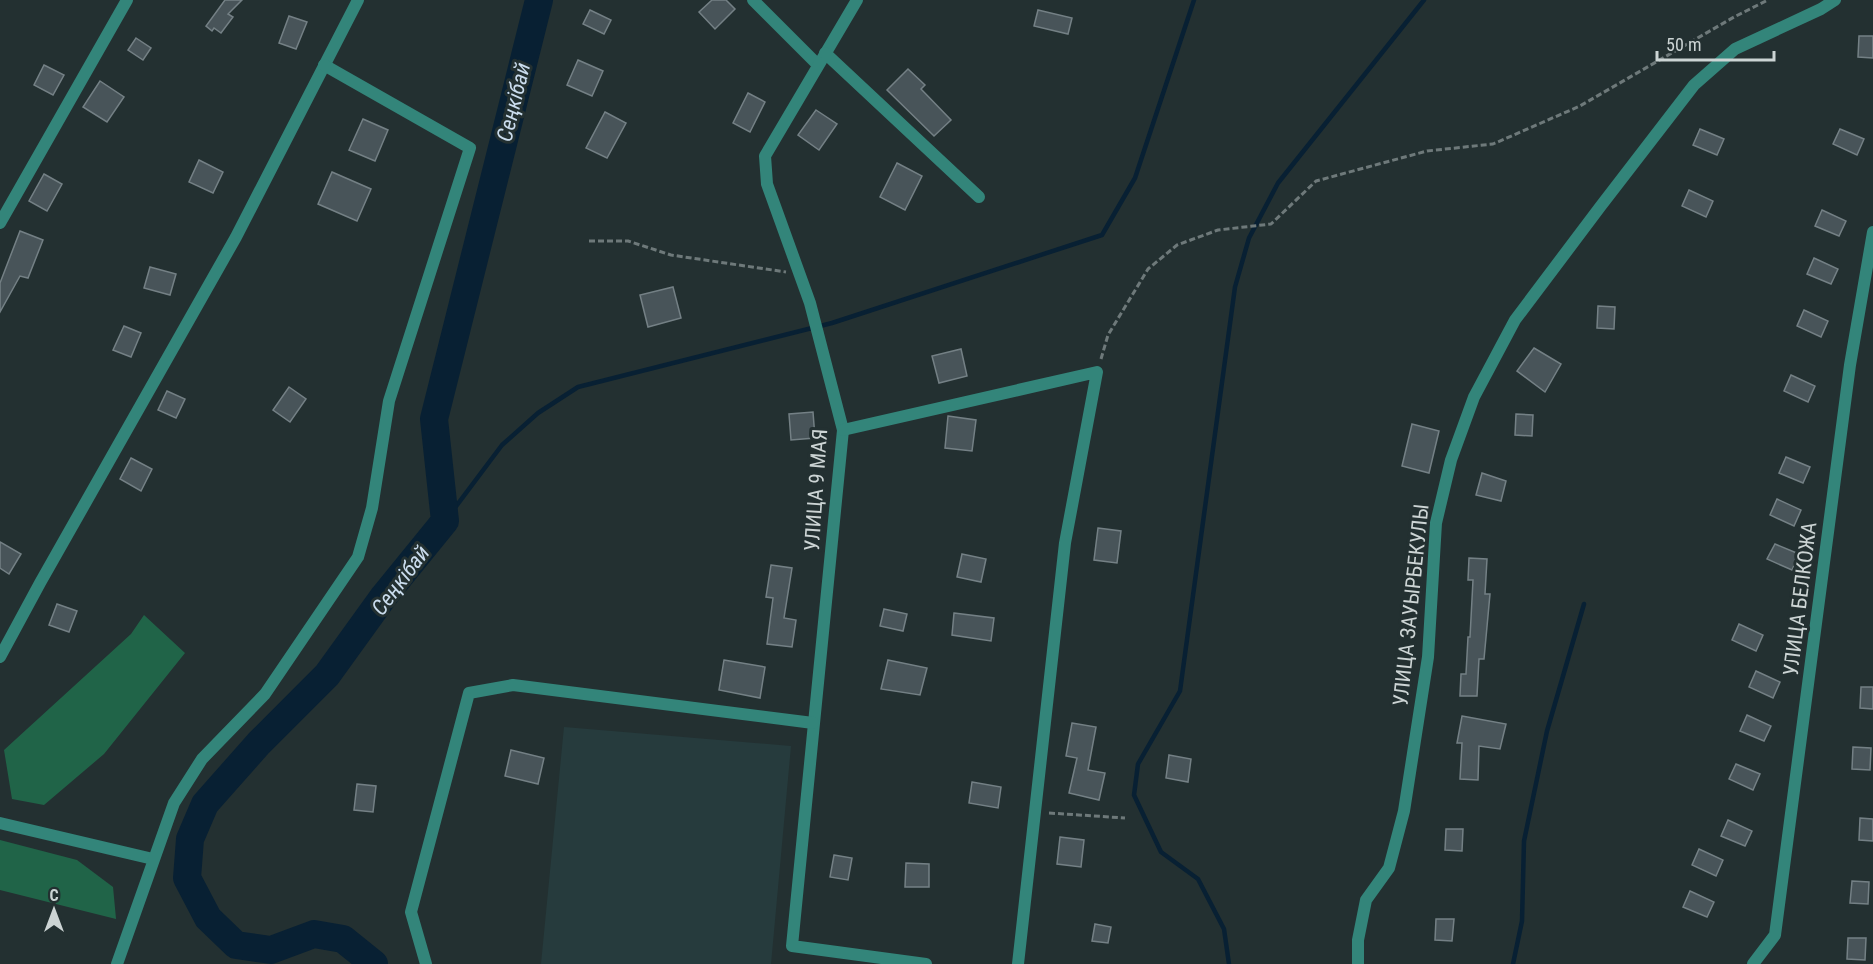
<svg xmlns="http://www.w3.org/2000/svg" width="1873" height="964" viewBox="0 0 1873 964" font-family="'Roboto Condensed',sans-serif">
	<rect width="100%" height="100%" fill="#233031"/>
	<path fill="#263b3d" d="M564 727 791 746 771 964H541Z"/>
	<g fill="#206448">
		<path d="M144 615 185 653 104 754 44 805 12 799 4 750 131 634Z"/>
		<path d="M0 840 77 860 113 887 116 919 0 890Z"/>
	</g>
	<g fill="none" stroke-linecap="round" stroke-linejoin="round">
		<g stroke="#082033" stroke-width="4.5">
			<path d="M445 521 502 445 538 413 578 387 832 323 1102 235 1135 178 1194 0"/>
			<path d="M1229 964 1224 929 1198 879 1161 852 1134 795 1138 764 1180 691 1235 287 1249 238 1278 183 1424 0"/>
			<path d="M1513 964 1522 921 1524 841 1547 731 1584 604"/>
		</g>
		<path stroke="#082033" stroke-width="28" d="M374 964 343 939 314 934 271 950 236 945 208 918 187 878 190 839 205 804 259 743 327 675 384 596 445 521 434 419 539 0"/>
	</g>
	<g fill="#485459" stroke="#748085" stroke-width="1.5">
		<path d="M225 0H242L228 14 233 17 221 33 214 28 212 31 206 26Z"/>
		<path d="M712 0H726L735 9 715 29 699 12Z"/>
		<path d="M590 10 611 20 604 34 583 24Z"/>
		<path d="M1038 10 1072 18 1068 34 1034 26Z"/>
		<path d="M289 16 307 22 296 49 279 43Z"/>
		<path d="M1859 36H1873V58L1858 57Z"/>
		<path d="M136 38 151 48 143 60 128 50Z"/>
		<path d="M578 60 603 71 592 96 567 85Z"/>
		<path d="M44 65 64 75 53 95 34 85Z"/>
		<path d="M908 69 925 85 921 89 951 120 934 136 887 90Z"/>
		<path d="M100 81 124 97 107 122 83 107Z"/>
		<path d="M748 93 765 102 750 132 733 123Z"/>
		<path d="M816 110 837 124 819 150 798 135Z"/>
		<path d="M605 112 626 123 607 158 586 148Z"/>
		<path d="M363 119 388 130 375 161 349 150Z"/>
		<path d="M1700 129 1724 139 1717 155 1693 145Z"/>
		<path d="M1840 129 1864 139 1857 155 1833 144Z"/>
		<path d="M199 160 223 172 213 193 189 182Z"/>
		<path d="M897 163 922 176 905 210 880 197Z"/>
		<path d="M332 172 371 189 357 221 318 204Z"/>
		<path d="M44 174 62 184 47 211 29 201Z"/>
		<path d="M1689 190 1713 201 1706 217 1682 206Z"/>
		<path d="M1822 210 1846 221 1839 236 1815 226Z"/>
		<path d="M20 231 43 240 28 278 20 276 0 312V283Z"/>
		<path d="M1814 258 1838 269 1831 284 1807 274Z"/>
		<path d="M150 267 176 274 170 295 144 288Z"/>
		<path d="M673 287 681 318 648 327 640 295Z"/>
		<path d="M1598 306 1615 307 1614 329 1597 328Z"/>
		<path d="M1804 310 1828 321 1821 337 1797 326Z"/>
		<path d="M124 326 141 333 131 357 113 350Z"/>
		<path d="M1534 348 1561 364 1545 392 1517 371Z"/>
		<path d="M961 349 967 376 939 383 932 356Z"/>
		<path d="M1791 375 1815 386 1808 402 1784 391Z"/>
		<path d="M289 387 306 399 290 422 273 410Z"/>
		<path d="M167 391 185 399 176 418 158 410Z"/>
		<path d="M813 412 815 438 791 440 789 414Z"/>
		<path d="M1516 414 1533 415 1532 436 1515 435Z"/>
		<path d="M948 416 976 420 972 451 945 448Z"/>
		<path d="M1412 424 1439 431 1429 473 1402 466Z"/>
		<path d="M1786 457 1810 467 1803 483 1779 473Z"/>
		<path d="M131 458 152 469 141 491 120 479Z"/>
		<path d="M1482 473 1506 481 1501 501 1476 495Z"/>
		<path d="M1777 499 1801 510 1794 526 1770 515Z"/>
		<path d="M1098 528 1121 531 1117 563 1094 560Z"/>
		<path d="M0 542 21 554 9 574 0 568Z"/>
		<path d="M1775 544 1799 554 1792 570 1767 559Z"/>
		<path d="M962 554 986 559 981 582 957 577Z"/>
		<path d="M1469 558 1487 559 1485 594H1490L1484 659H1479L1477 696H1460L1461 674H1466L1468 637H1470L1473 580H1468Z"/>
		<path d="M771 565 792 568 784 618 796 620 792 647 767 644 773 598 766 597Z"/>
		<path d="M57 604 77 611 69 632 49 625Z"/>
		<path d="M884 609 907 614 903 631 880 626Z"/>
		<path d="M954 613 994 618 991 641 952 635Z"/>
		<path d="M1739 624 1763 635 1756 651 1732 640Z"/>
		<path d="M724 660 765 667 760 698 719 690Z"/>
		<path d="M888 660 927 668 920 695 881 689Z"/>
		<path d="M1756 671 1780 682 1773 698 1749 687Z"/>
		<path d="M1861 687H1873V709L1860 708Z"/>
		<path d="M1747 715 1771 726 1764 741 1740 731Z"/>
		<path d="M1462 716 1506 724 1500 749 1479 746 1478 780 1460 779 1462 743H1457Z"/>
		<path d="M1072 723 1096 727 1088 770 1105 773 1099 800 1069 793 1077 758 1066 756Z"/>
		<path d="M1853 747 1871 748 1870 770 1852 769Z"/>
		<path d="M511 750 544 758 538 784 505 776Z"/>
		<path d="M1169 755 1191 759 1188 782 1166 778Z"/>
		<path d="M1736 764 1760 774 1753 790 1729 779Z"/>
		<path d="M972 782 1001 787 998 808 969 803Z"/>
		<path d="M357 784 376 786 373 812 354 810Z"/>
		<path d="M1860 818 1873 819V841L1859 840Z"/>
		<path d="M1728 820 1752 831 1745 846 1721 836Z"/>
		<path d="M1446 829H1463L1462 851 1445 850Z"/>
		<path d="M1060 837 1084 840 1081 867 1057 864Z"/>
		<path d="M1699 849 1723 860 1716 876 1692 865Z"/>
		<path d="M834 855 852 858 848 880 830 877Z"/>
		<path d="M906 863 929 864V887H905Z"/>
		<path d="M1852 881 1869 882 1868 904 1850 903Z"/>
		<path d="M1690 891 1714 902 1707 917 1683 907Z"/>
		<path d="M1436 919H1454L1452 941 1435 940Z"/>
		<path d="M1095 924 1111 927 1108 943 1092 941Z"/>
		<path d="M1848 938H1866L1865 960 1847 959Z"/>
	</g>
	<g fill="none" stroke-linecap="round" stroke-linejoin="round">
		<g stroke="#6e797a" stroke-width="3" stroke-dasharray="6 3" stroke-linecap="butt">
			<path d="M589 241H628L671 255 786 272"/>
			<path d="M1101 359 1108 335 1148 269 1177 245 1218 230 1271 224 1316 181 1427 151 1493 144 1580 106 1734 17 1768 0"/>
			<path d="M1049 813 1125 818"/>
		</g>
		<g stroke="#33857a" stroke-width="12">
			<path d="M753 0 818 65"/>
			<path d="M857 0 765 156 767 184 810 303 843 430 792 946 926 964"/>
			<path d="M825 53 979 197"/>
			<path d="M0 223 127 0"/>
			<path d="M843 430 1097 372 1065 543 1018 964"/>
			<path d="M0 657 40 583 236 237 358 0"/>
			<path d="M0 823 153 859"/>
			<path d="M117 964 174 803 202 759 265 694 358 557 372 508 389 401 470 148 324 65"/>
			<path d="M426 964 411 912 469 693 513 685 813 723"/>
			<path d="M1358 964V940L1366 900 1389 868 1404 811 1428 657 1436 523 1451 460 1474 397 1515 320 1600 207 1694 85 1735 49 1821 9 1835 0"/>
			<path d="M1753 964 1775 935 1850 365 1873 232"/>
		</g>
	</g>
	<g text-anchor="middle" stroke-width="6" stroke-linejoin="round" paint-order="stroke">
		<g font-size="21" fill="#ccd4d4" stroke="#233031">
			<text transform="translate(816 490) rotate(-86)" y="7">УЛИЦА 9 МАЯ</text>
			<text transform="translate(1800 599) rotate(-83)" y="7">УЛИЦА БЕЛКОЖА</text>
			<text transform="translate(1411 605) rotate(-84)" y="7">УЛИЦА ЗАУЫРБЕКУЛЫ</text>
		</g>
		<g font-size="22" font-style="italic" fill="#cadced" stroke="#233031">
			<text transform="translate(513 102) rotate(-76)" y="8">Сеңкібай</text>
			<text transform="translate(400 580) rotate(-53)" y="8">Сеңкібай</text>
		</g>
	</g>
	<g transform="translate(54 910)" stroke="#233031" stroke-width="4.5" paint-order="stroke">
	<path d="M0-4.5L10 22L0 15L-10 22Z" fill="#ccd4d4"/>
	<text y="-9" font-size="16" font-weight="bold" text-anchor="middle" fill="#ccd4d4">С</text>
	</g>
	<path d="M1657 51v9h117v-9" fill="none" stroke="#ccd4d4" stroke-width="3"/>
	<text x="1666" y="51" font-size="18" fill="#ccd4d4" stroke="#233031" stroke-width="4.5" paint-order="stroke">50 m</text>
</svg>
